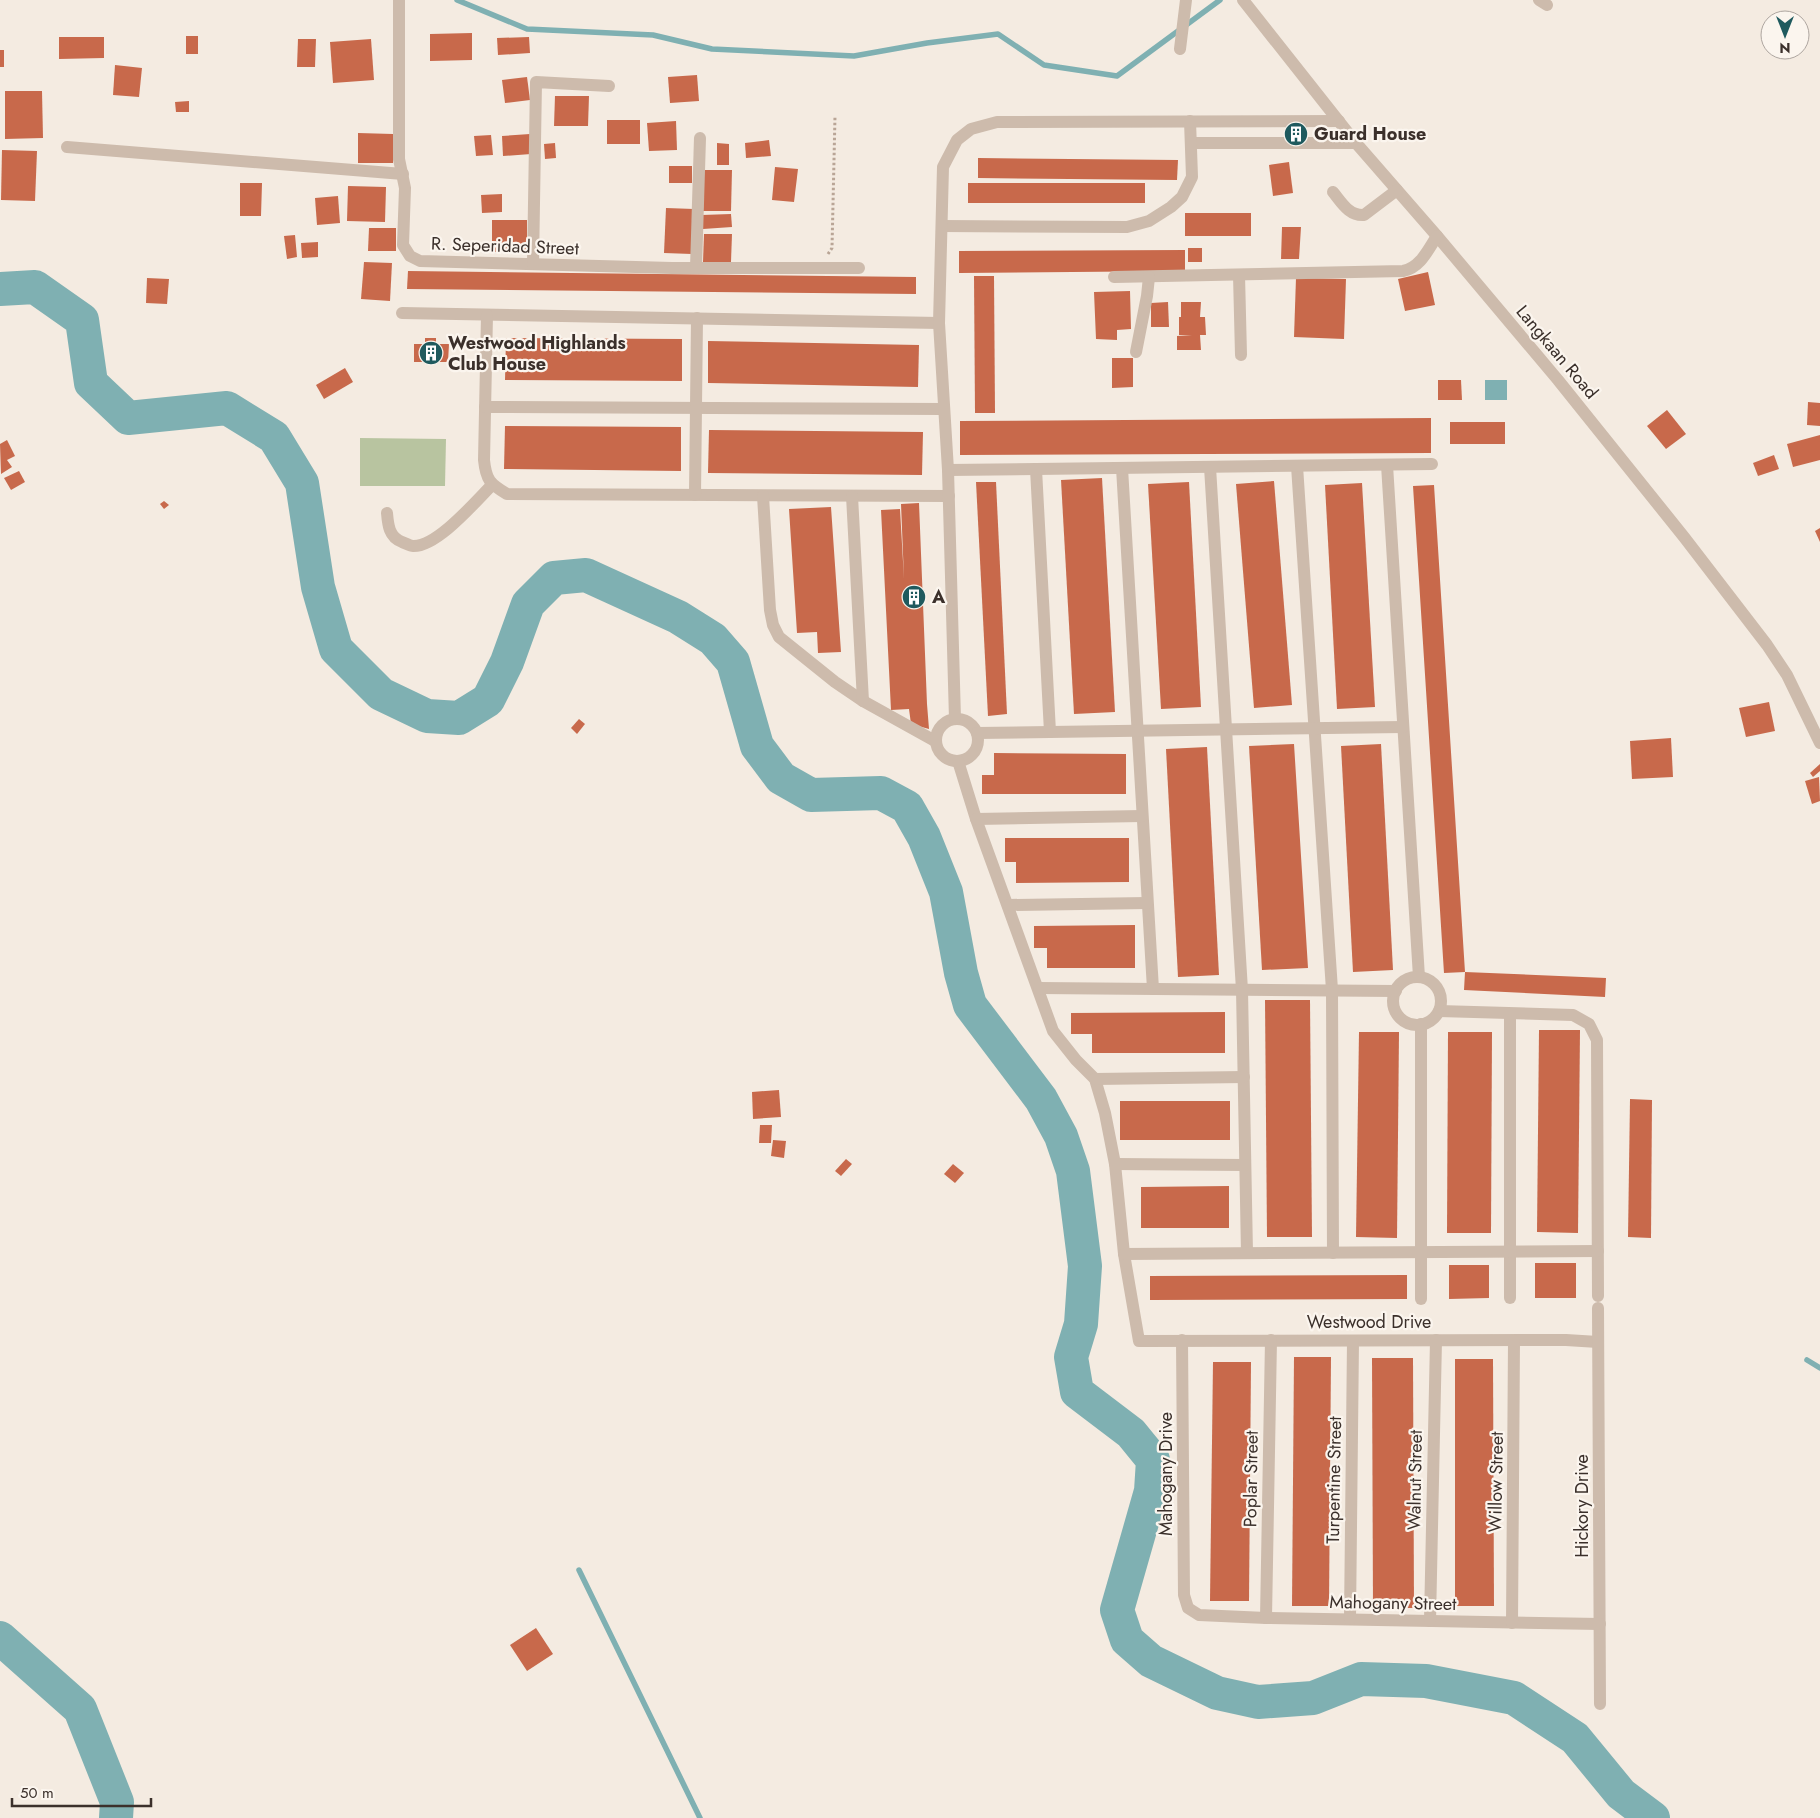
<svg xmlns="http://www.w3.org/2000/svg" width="1820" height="1818" viewBox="0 0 1820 1818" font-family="Jost,sans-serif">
	<rect width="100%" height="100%" fill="#f4ebe1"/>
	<path fill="#b8c4a0" d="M360 438 446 439 445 486H360Z"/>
	<rect fill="#7fb0b2" x="1485" y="380" width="22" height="20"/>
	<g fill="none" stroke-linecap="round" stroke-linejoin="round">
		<g stroke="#7fb0b2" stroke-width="5.5">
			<path d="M457 0 527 29 653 35 712 49 854 56 927 43 998 34 1044 65 1117 76 1220 0"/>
			<path d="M1807 1360 1820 1368"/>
			<path d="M579 1570 700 1818"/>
		</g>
		<g stroke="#7fb0b2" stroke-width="34">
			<path d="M0 289 35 287 82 320 91 383 128 418 227 408 274 437 302 483 318 587 336 649 381 694 427 716 459 718 488 700 507 662 528 604 554 578 586 575 678 617 713 639 733 662 757 746 781 778 811 795 881 793 907 807 924 837 946 892 961 973 970 1005 1041 1099 1061 1136 1073 1171 1085 1266 1081 1324 1071 1357 1077 1392 1131 1433 1153 1460 1151 1491 1117 1610 1127 1640 1151 1661 1217 1693 1258 1702 1313 1698 1361 1679 1426 1681 1514 1698 1575 1738 1621 1794 1653 1818"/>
			<path d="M0 1638 80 1709 117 1802 116 1818"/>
		</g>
	</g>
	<g fill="#c8694b">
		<path d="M472 33V60L430 61V34Z"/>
		<rect x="186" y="36" width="12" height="18"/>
		<path d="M59 37H104V58L59 59Z"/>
		<path d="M529 37 530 53 498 55 497 38Z"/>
		<path d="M298 39H316L315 67H297Z"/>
		<path d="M371 39 374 80 333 83 330 42Z"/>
		<rect x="0" y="50" width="4" height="17"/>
		<path d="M115 65 142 68 139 97 113 95Z"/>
		<path d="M697 75 699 101 670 103 668 77Z"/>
		<path d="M527 77 530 100 505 103 502 80Z"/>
		<path d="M5 91H42L43 138 5 139Z"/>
		<path d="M555 96H589L588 126H554Z"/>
		<path d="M189 101V112H176L175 102Z"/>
		<rect x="607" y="120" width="33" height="24"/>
		<path d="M676 121 677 150 649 151 647 123Z"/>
		<rect x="1290" y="128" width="11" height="11"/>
		<path d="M358 133 393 134V163H358Z"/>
		<path d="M530 134 531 154 503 156 502 136Z"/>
		<path d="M491 135 493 155 476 156 474 136Z"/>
		<path d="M769 140 771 156 746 158 745 143Z"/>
		<path d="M555 143 556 158 545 159 544 144Z"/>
		<path d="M717 143 729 144V165H717Z"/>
		<path d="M2 150 37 151 35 201 1 200Z"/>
		<path d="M978 158 1178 160 1177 180 978 178Z"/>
		<path d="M1289 162 1293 193 1273 196 1269 165Z"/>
		<rect x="669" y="166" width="23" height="17"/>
		<path d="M775 167 798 169 794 202 772 200Z"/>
		<path d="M704 170H732L731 211H703Z"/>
		<path d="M240 183H262L261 216H240Z"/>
		<rect x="968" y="183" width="177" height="20"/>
		<path d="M348 186 386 187 385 222 347 221Z"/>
		<path d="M502 194V212L482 213 481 195Z"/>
		<path d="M338 196 340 223 317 225 315 198Z"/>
		<path d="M666 208 694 209 692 254 664 253Z"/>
		<rect x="1185" y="213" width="66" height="23"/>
		<path d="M731 214 732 227 703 229 702 215Z"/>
		<rect x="492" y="220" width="35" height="32"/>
		<path d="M1282 227H1301L1299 259H1281Z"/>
		<path d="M369 228H396V251H368Z"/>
		<path d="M704 234H732L731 262H703Z"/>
		<path d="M295 235 297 257 287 259 284 236Z"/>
		<path d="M318 242V257L302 258 301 243Z"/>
		<rect x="1188" y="248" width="14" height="14"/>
		<path d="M1185 250V271L959 273V251Z"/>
		<path d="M364 262 392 263 390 301 361 299Z"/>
		<path d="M408 271 916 277V294L407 289Z"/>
		<path d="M1428 272 1435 305 1405 311 1398 279Z"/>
		<path d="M974 276H994L995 413H975Z"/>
		<path d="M147 278 169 279 167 304 146 303Z"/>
		<path d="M1296 278 1346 279 1344 339 1294 337Z"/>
		<path d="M1130 291 1131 329 1117 330V340L1096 339 1094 292Z"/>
		<path d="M1168 302 1169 327H1151V303Z"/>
		<path d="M1181 302H1201L1200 317H1205L1206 335H1200L1201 350H1177V336L1192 335H1179V317H1181Z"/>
		<path d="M425 338H436V344H449L448 362H414V344H425Z"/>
		<path d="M506 338 682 339V381L505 380Z"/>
		<path d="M708 341 919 345 918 387 708 383Z"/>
		<path d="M1112 358H1133V387L1112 388Z"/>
		<path d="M345 368 353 382 324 399 316 385Z"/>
		<path d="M1438 380H1461L1462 400H1438Z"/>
		<path d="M1808 402 1820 403V426L1807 425Z"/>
		<path d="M1667 410 1686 434 1666 449 1647 426Z"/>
		<path d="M1431 418V453L960 455V421Z"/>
		<rect x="1450" y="422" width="55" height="22"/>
		<path d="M505 426 681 427V471L504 469Z"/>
		<path d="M709 430 923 432 922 475 708 473Z"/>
		<path d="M1820 435V460L1793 467 1787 444Z"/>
		<path d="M7 440 15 456 7 460 12 467 1 474 0 444Z"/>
		<path d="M1774 455 1779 469 1758 476 1753 463Z"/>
		<path d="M19 471 25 482 11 490 4 478Z"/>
		<path d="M1102 478 1115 712 1074 714 1061 480Z"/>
		<path d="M1274 481 1292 705 1254 708 1236 484Z"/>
		<path d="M976 482H996L1007 714 988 716Z"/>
		<path d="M1189 482 1201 707 1161 709 1148 484Z"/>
		<path d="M1362 483 1375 707 1337 709 1325 485Z"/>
		<path d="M1434 485 1465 972 1606 978 1605 997 1464 990 1465 972 1444 973 1413 486Z"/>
		<path d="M164 501 169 505 164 509 160 504Z"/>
		<path d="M919 503 927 704 929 729 911 724 909 709 891 710 881 510 900 509 904 579 901 504Z"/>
		<path d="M831 507 841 652 818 653 817 632 797 633 789 509Z"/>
		<path d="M1820 528V542L1815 531Z"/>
		<path d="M1769 702 1775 731 1746 737 1739 708Z"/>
		<path d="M579 719 585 724 577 734 571 728Z"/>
		<path d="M1671 738 1673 777 1632 779 1630 741Z"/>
		<path d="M1294 744 1308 968 1262 970 1249 746Z"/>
		<path d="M1381 744 1393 970 1353 972 1341 746Z"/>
		<path d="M1207 747 1219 975 1178 977 1166 749Z"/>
		<path d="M994 753 1126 754V794H982V775H994Z"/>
		<path d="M1820 764V771L1813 777 1810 773Z"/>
		<path d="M1819 777 1820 801 1812 804 1805 781Z"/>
		<path d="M1005 838H1129V882L1016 883V862H1005Z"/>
		<path d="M1135 925V968H1047V948H1034V926Z"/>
		<path d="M1265 1000H1310L1312 1237H1267Z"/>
		<path d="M1225 1012V1053H1092V1034H1071V1013Z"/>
		<path d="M1539 1030H1580L1578 1233 1537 1232Z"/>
		<path d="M1359 1032H1399L1397 1238 1356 1237Z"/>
		<path d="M1448 1032H1492L1491 1233H1447Z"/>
		<path d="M779 1090 781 1117 753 1119 752 1092Z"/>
		<path d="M1630 1099 1652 1100 1651 1238 1628 1237Z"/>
		<rect x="1120" y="1101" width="110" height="39"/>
		<path d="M760 1125H772L771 1143H759Z"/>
		<path d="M773 1140 786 1141 784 1158 771 1156Z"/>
		<path d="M846 1159 852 1164 841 1176 835 1171Z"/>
		<path d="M953 1164 964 1173 955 1183 944 1174Z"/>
		<path d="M1229 1186V1228H1141V1187Z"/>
		<rect x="1535" y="1263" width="41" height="35"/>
		<path d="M1449 1265H1489V1298L1449 1299Z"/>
		<path d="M1407 1275V1299L1150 1300V1276Z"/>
		<path d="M1294 1357H1331L1329 1606H1292Z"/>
		<path d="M1372 1358H1413L1414 1608H1373Z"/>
		<path d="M1455 1359H1493L1494 1606H1455Z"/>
		<path d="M1213 1362H1251L1249 1601H1210Z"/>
		<path d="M536 1628 553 1654 527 1671 510 1645Z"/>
	</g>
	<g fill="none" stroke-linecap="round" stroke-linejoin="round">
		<path stroke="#b9a596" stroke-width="3" stroke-dasharray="2.5 2.5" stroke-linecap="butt" d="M828 254 832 248 835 116"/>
		<g stroke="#cdbbac" stroke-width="12">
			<path d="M399 0V159L405 188 403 245 410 256 420 261 672 268H859"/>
			<path d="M1243 0 1356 143 1437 236 1558 380 1684 537 1767 645 1787 675 1820 743"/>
			<path d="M1539 0 1547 5"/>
			<path d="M1180 49 1186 0"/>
			<path d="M1191 143H1356"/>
			<path d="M67 147 403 174"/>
			<path d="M1333 192C1342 203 1349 216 1364 215L1397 190"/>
			<path d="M942 226 1127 227 1149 221 1171 207 1182 197 1192 177 1190 121"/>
			<path d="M533 264 536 82 609 86"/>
			<path d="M696 268 700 138"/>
			<path d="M1239 275 1241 355"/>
			<path d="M1114 277 1403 271C1420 268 1428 250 1437 236"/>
			<path d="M402 313 939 323"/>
			<path d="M487 315 484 460C486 480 490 484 507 494L949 496"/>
			<path d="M1136 352 1147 296 1149 277"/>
			<path d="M485 407 944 409"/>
			<path d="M1387 465 1419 977"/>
			<path d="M1297 466 1332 990 1333 1253"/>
			<path d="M1210 467 1242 990 1247 1253"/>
			<path d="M1122 468 1153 989"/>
			<path d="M1036 469 1050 732"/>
			<path d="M948 470 1432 464"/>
			<path d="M695 495 697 318"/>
			<path d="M763 496 770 610 773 625 779 637 835 682 863 701 935 741"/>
			<path d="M852 496 863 701"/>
			<path d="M387 513C388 525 389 537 402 542 405 543 410 546 413 546 437 547 475 502 492 485"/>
			<circle cx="957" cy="740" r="21"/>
			<path d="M955 719 948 470 939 323 943 167 957 140 971 129 997 122 1339 121"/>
			<path d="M977 733 1403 727"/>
			<path d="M958 761 976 819 1053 1031 1076 1060 1095 1079 1105 1113 1115 1164 1124 1254 1139 1341 1566 1340 1598 1342"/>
			<path d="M976 819 1142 816"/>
			<path d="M1009 905 1147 903"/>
			<circle cx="1417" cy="1001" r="24"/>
			<path d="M1039 988 1396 991"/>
			<path d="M1439 1011 1573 1015 1589 1024 1597 1040 1598 1296"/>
			<path d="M1510 1014V1298"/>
			<path d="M1095 1079 1244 1077"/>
			<path d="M1115 1164 1245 1165"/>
			<path d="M1124 1254 1598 1251"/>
			<path d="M1421 1299V1024"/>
			<path d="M1598 1308 1600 1704"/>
			<path d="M1182 1340 1184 1595 1188 1608 1199 1615 1266 1618 1600 1624"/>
			<path d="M1266 1618 1271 1340"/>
			<path d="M1350 1619 1353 1341"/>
			<path d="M1430 1621 1436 1340"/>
			<path d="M1512 1623 1514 1341"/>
		</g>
	</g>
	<defs>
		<g id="building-disc" transform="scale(1.25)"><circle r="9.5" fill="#1f5a5e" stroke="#fbf5ee"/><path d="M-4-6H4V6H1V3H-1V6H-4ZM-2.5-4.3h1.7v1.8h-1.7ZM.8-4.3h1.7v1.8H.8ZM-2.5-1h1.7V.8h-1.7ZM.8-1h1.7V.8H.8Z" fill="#fff"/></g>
	</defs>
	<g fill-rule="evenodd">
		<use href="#building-disc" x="1296" y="134"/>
		<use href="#building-disc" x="431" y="353"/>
		<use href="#building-disc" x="914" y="597"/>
	</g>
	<g text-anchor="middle" stroke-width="4.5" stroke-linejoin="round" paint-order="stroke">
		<g font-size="18" font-weight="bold" fill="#3b302b" stroke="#fbf5ee" text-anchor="start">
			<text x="1314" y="140">Guard House</text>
			<text x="448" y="349">Westwood Highlands<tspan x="448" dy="21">Club House</tspan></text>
			<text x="932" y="603">A</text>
		</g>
		<g font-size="18" fill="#3b302b" stroke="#fbf5ee">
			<text transform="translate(505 246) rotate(2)" y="6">R. Seperidad Street</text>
			<text transform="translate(1557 352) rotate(50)" y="6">Langkaan Road</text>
			<text x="1369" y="1328">Westwood Drive</text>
			<text transform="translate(1166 1474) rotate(-90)" y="6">Mahogany Drive</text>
			<text transform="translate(1251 1479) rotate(-89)" y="6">Poplar Street</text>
			<text transform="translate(1334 1480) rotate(-89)" y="6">Turpentine Street</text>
			<text transform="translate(1415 1480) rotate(-89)" y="6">Walnut Street</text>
			<text transform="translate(1496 1482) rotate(-89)" y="6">Willow Street</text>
			<text transform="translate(1582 1506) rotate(-90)" y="6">Hickory Drive</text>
			<text transform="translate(1393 1603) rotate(1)" y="6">Mahogany Street</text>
		</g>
	</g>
	<g transform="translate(1785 35) rotate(180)"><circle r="24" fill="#fbf5ee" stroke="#aea6a0"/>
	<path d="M0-4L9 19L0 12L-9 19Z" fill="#1f5a5e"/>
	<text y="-8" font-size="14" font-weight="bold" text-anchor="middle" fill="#3b302b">N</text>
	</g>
	<path d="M12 1798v8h139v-8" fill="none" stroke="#3b302b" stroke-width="2.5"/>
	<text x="20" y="1798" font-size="15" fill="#3b302b" stroke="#fbf5ee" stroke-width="4" paint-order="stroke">50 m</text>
</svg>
